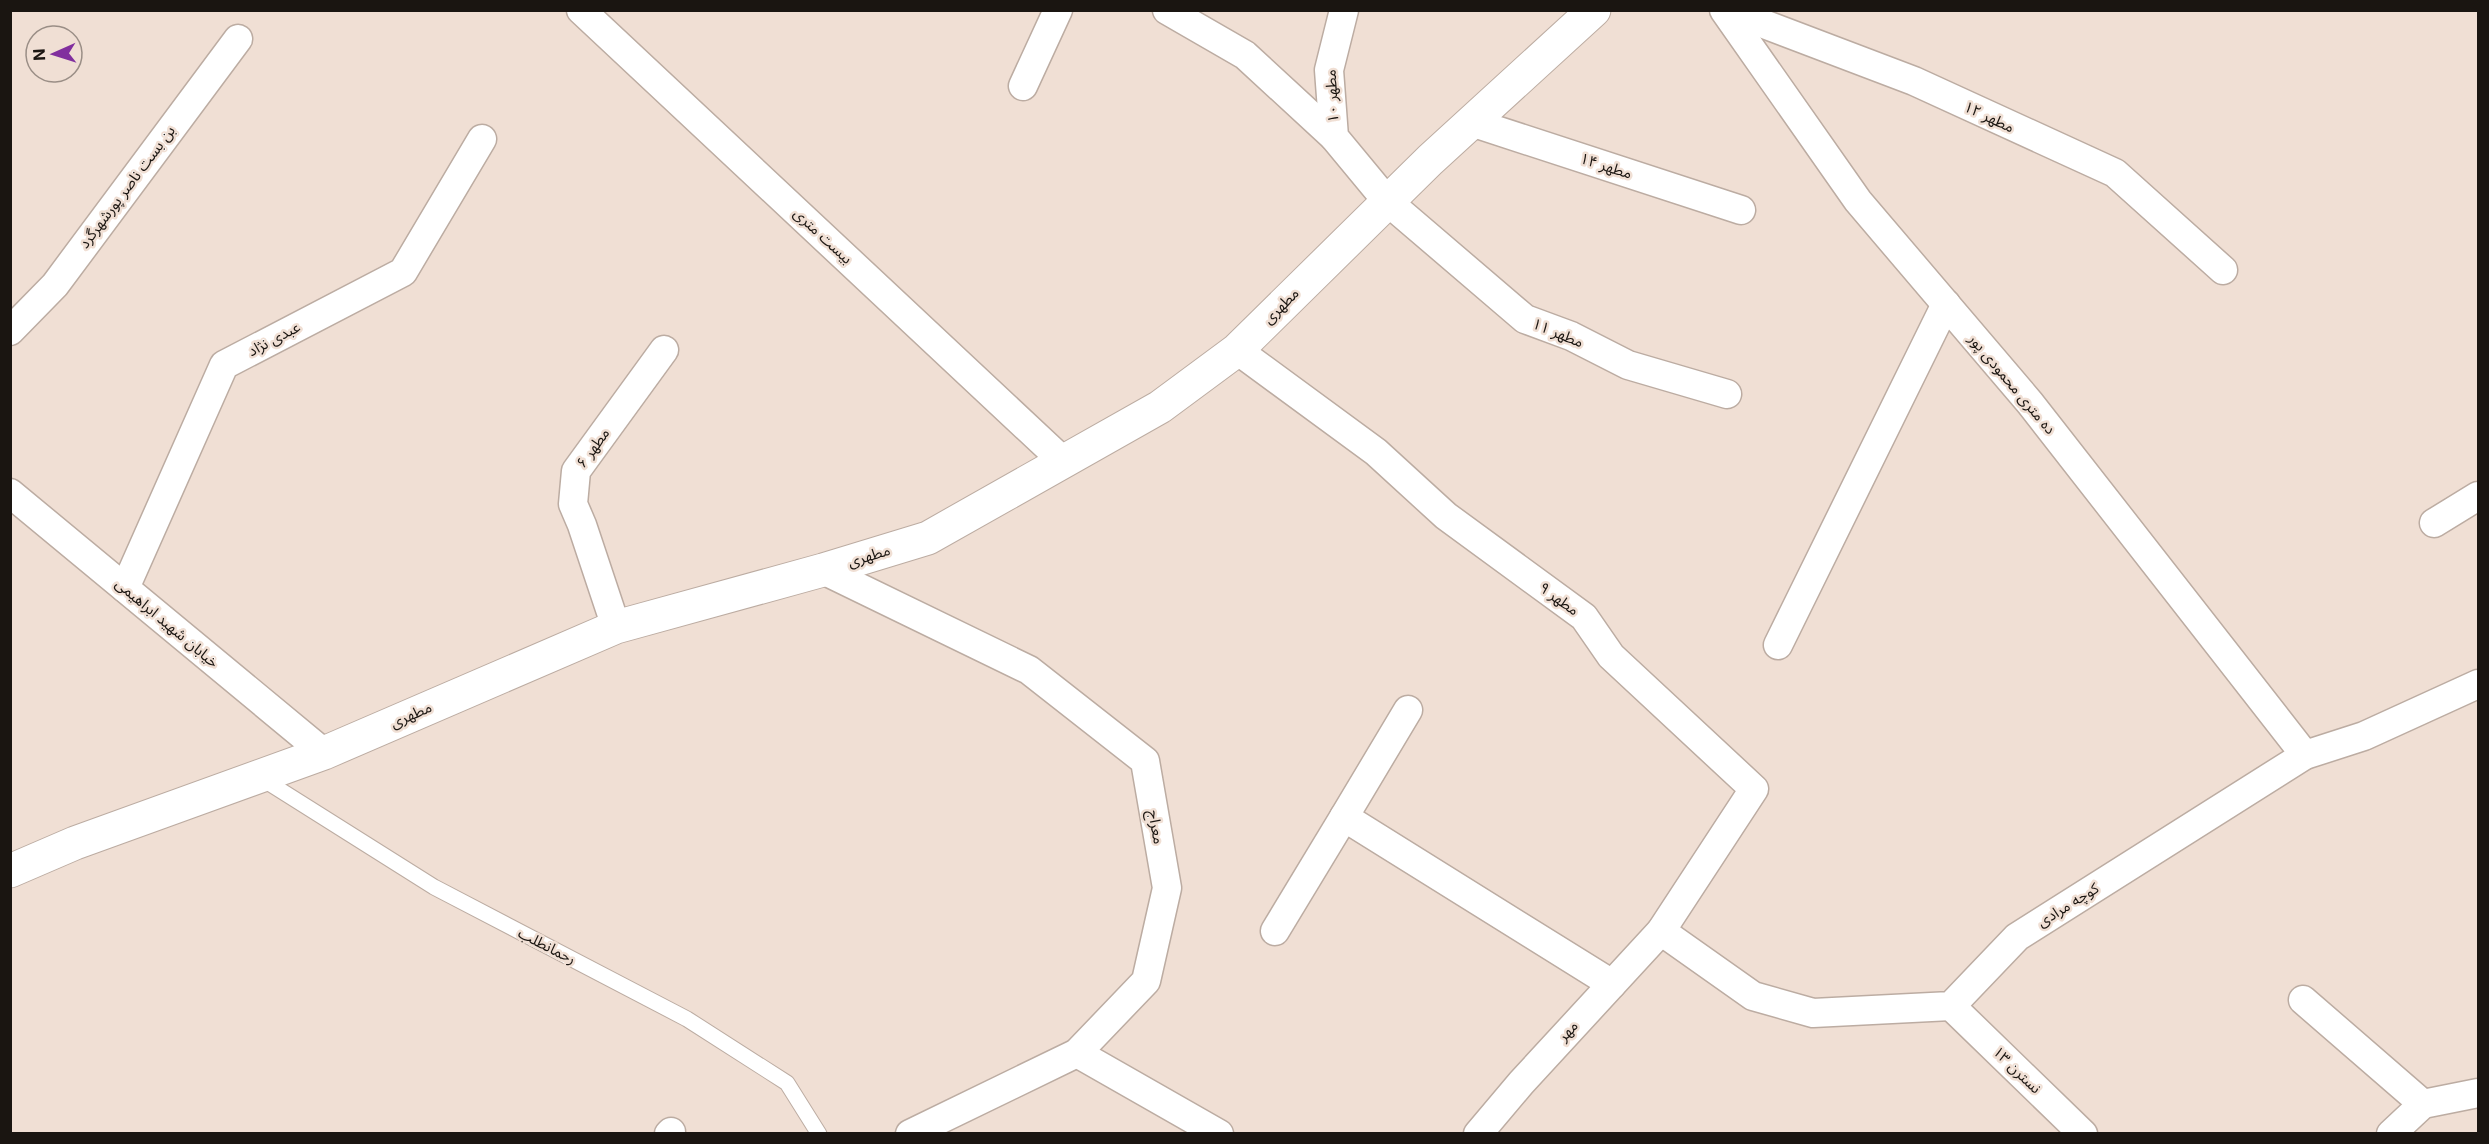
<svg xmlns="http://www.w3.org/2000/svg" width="2489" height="1144" viewBox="0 0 2489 1144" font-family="Inter,'Noto Sans Arabic',sans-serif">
	<rect width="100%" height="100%" fill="#f0dfd4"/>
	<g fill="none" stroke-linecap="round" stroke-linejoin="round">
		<g stroke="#bcaca2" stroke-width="17">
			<path id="service" d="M261 778 434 887 687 1019 787 1083 819 1134"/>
		</g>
		<g stroke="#bcaca2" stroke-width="31">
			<g id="minor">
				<path d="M581 10 1064 462"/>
				<path d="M1167 10 1245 55 1334 137"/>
				<path d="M1344 10 1329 70 1334 137 1387 201 1525 319 1571 336 1628 365 1727 394"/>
				<path d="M1724 10 1858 201 2030 403 2305 755"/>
				<path d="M1727 10 1914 81 2115 173 2223 270"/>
				<path d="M1023 86 1058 10"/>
				<path d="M1471 122 1741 210"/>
				<path d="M10 331 55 285 238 39"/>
				<path d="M1237 350 1376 452 1446 516 1584 617 1611 656 1754 789 1661 931 1521 1083 1478 1134"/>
				<path d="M10 493 324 753"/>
				<path d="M2434 523 2478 496"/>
				<path d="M823 570 1029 670 1145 761 1167 888 1146 981 1077 1053 910 1134"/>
				<path d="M125 588 224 365 403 272 482 139"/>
				<path d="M616 627 582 525 573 504 576 471 664 350"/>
				<path d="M1778 645 1946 304"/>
				<path d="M1408 710 1344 817 1612 984"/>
				<path d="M1275 931 1344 817"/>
				<path d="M1661 931 1753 996 1813 1013 1951 1006 2017 937 2305 755 2364 736 2478 684"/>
				<path d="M2303 1000 2423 1104"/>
				<path d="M1951 1006 2083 1134"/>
				<path d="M1077 1053 1219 1134"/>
				<path d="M669 1134 671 1132"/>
				<path d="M2391 1134 2423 1104 2478 1093"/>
			</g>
		</g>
		<g stroke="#bcaca2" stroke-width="35">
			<path id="tertiary" d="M10 871 75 843 324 753 616 627 823 570 928 538 1160 407 1237 350 1430 160 1594 10"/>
		</g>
		<use href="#service" stroke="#fff" stroke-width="15"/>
		<use href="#minor" stroke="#fff" stroke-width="28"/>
		<use href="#tertiary" stroke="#fff" stroke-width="33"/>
	</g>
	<g text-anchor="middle" stroke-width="5" stroke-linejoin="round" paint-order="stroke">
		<g font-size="15" fill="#1a1511" stroke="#f0dfd4">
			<text transform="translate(1332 96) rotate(-93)" y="5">مطهر ۱۰</text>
			<text transform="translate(1989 117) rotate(25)" y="5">مطهر ۱۲</text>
			<text transform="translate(1606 166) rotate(18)" y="5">مطهر ۱۴</text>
			<text transform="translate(127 187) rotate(-53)" y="5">بن بست ناصر پورشهرگرد</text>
			<text transform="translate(823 236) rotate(43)" y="5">بیست متری</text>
			<text transform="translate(1281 306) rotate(-45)" y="5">مطهری</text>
			<text transform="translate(1558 333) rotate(22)" y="5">مطهر ۱۱</text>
			<text transform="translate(274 339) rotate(-28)" y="5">عبدی نژاد</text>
			<text transform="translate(2012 384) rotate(50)" y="5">ده متری محمودی پور</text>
			<text transform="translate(593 448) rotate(-54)" y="5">مطهر ۶</text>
			<text transform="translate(869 556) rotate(-17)" y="5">مطهری</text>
			<text transform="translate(1559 599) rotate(36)" y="5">مطهر ۹</text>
			<text transform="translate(167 623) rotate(40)" y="5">خیابان شهید ابراهیمی</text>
			<text transform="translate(411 715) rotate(-24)" y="5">مطهری</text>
			<text transform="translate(1156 827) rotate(80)" y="5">معراج</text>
			<text transform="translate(2068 905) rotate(-32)" y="5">کوچه مرادی</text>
			<text transform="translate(547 946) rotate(27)" y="5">رحمانطلب</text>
			<text transform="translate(1568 1031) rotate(-47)" y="5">مهر</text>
			<text transform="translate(2017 1070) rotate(44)" y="5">نسترن ۱۳</text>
		</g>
	</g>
	<rect width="2489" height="1144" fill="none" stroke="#1a1511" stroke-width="24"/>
	<g transform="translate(54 54) rotate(267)"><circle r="28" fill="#f0dfd4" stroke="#9a8e86" stroke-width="1.5"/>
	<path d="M0-4.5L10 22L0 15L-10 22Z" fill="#812f9e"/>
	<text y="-9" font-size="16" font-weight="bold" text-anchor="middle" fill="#1a1511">N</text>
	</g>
</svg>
